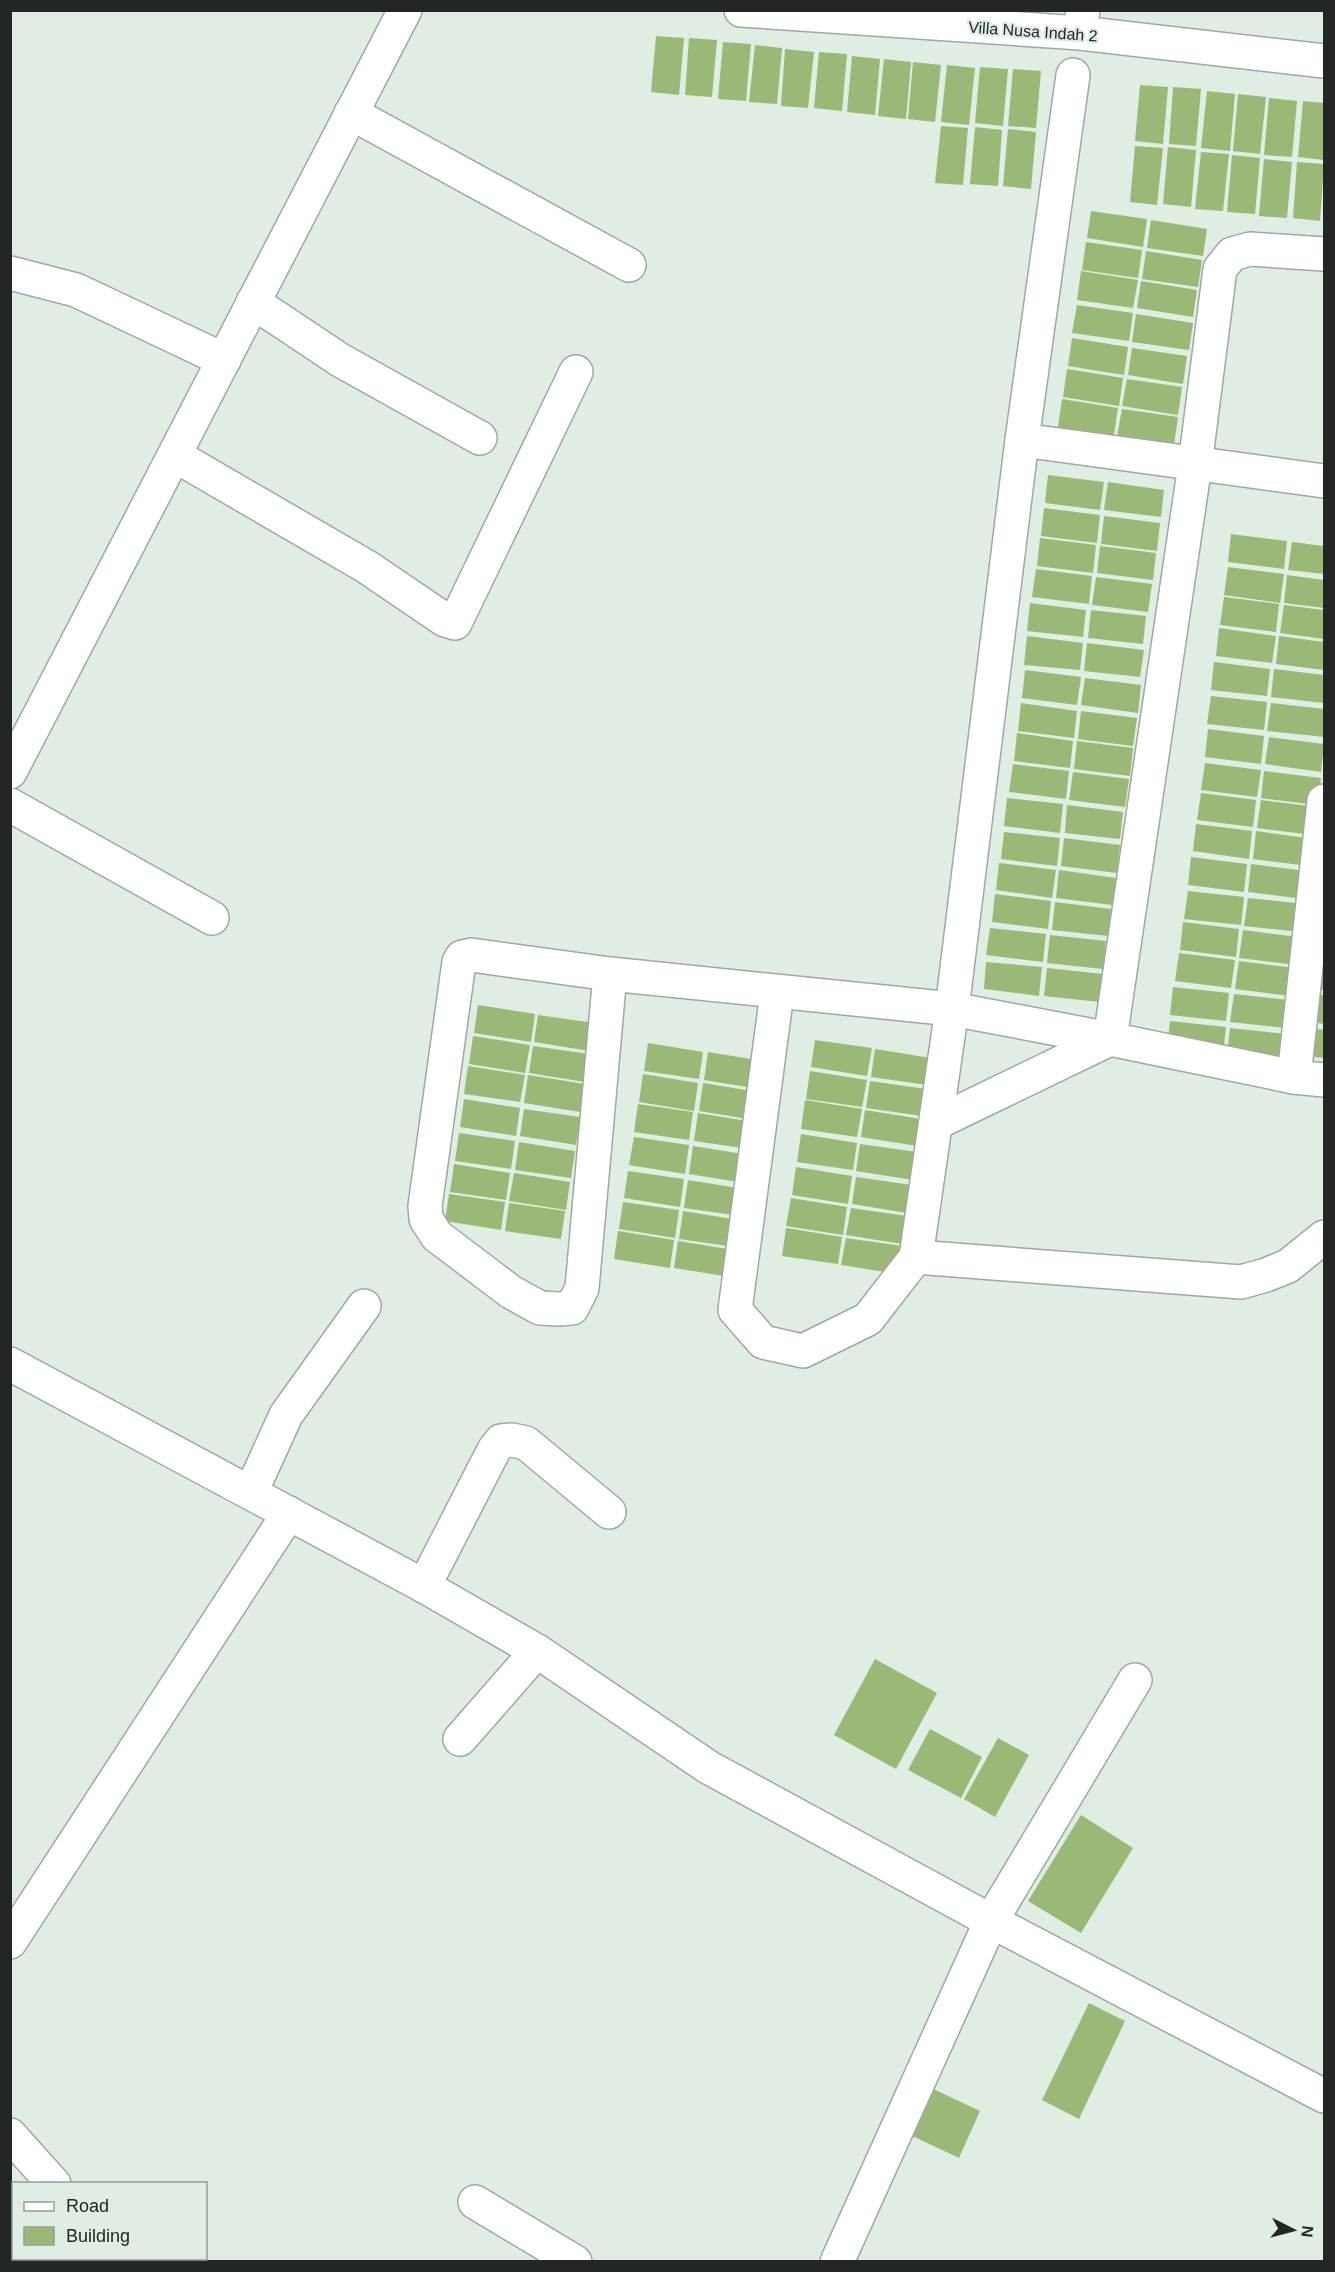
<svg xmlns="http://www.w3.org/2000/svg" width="1335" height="2272" viewBox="0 0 1335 2272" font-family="Helvetica,sans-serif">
	<rect width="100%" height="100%" fill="#dfede3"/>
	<g fill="#9cb876">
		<path d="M656 36 684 38 679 95 651 92Z"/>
		<path d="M689 38 717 40 712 97 685 95Z"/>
		<path d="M723 42 751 44 746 101 718 99Z"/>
		<path d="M755 45 782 48 777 104 749 102Z"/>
		<path d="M785 49 814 52 808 108 781 106Z"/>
		<path d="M819 52 847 54 842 111 814 108Z"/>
		<path d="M852 56 880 59 875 115 847 112Z"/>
		<path d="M884 59 911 62 906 119 878 116Z"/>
		<path d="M913 62 941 65 935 122 908 119Z"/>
		<path d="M947 65 975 68 969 125 941 122Z"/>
		<path d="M980 67 1008 69 1003 126 975 123Z"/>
		<path d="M1013 69 1041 71 1036 128 1008 126Z"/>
		<path d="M1140 85 1168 87 1163 144 1135 141Z"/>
		<path d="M1173 87 1201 89 1196 146 1169 144Z"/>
		<path d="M1207 91 1235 94 1230 151 1201 148Z"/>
		<path d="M1238 94 1266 97 1260 154 1233 151Z"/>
		<path d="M1269 98 1297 101 1292 157 1264 155Z"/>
		<path d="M1303 101 1324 103V160L1298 157Z"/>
		<path d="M941 126 968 128 963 185 935 183Z"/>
		<path d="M975 127 1002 130 998 186 970 184Z"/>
		<path d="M1008 129 1036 132 1031 189 1003 186Z"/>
		<path d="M1135 146 1163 148 1157 205 1130 202Z"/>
		<path d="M1168 147 1196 150 1191 207 1163 204Z"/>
		<path d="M1201 152 1229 154 1223 211 1195 209Z"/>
		<path d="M1232 155 1260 158 1255 214 1227 212Z"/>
		<path d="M1264 159 1292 162 1287 218 1259 216Z"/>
		<path d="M1297 162 1324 164 1320 221 1293 218Z"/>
		<path d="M1091 211 1147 219 1143 247 1087 238Z"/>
		<path d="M1151 220 1207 229 1203 256 1147 248Z"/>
		<path d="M1086 242 1142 250 1138 278 1082 270Z"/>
		<path d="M1146 251 1202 260 1198 287 1142 279Z"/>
		<path d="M1081 271 1138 280 1133 308 1077 300Z"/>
		<path d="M1141 281 1197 290 1193 317 1137 308Z"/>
		<path d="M1077 305 1133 313 1129 341 1072 333Z"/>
		<path d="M1136 314 1193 323 1189 350 1132 342Z"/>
		<path d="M1072 338 1128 347 1124 375 1068 366Z"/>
		<path d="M1132 348 1187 356 1183 384 1128 375Z"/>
		<path d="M1067 369 1123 378 1119 406 1063 397Z"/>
		<path d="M1127 379 1182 387 1178 415 1122 406Z"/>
		<path d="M1062 399 1118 408 1114 435 1058 427Z"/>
		<path d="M1122 409 1178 417 1174 445 1117 436Z"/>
		<path d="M1048 475 1104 482 1100 510 1045 503Z"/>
		<path d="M1108 482 1164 490 1161 517 1104 510Z"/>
		<path d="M1044 508 1100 515 1097 543 1041 536Z"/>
		<path d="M1104 516 1160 523 1157 551 1101 544Z"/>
		<path d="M1231 534 1287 541 1284 569 1228 562Z"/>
		<path d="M1040 538 1096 545 1093 573 1037 566Z"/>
		<path d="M1292 542 1324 546V574L1288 570Z"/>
		<path d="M1100 546 1156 553 1153 580 1097 573Z"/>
		<path d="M1228 567 1284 574 1280 603 1224 595Z"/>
		<path d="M1036 569 1092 576 1089 604 1032 597Z"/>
		<path d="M1287 575 1324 580V608L1284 603Z"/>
		<path d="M1096 577 1152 584 1148 612 1092 605Z"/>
		<path d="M1224 597 1279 604 1276 632 1220 625Z"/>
		<path d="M1030 603 1086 610 1083 637 1027 631Z"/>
		<path d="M1284 605 1324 610V639L1280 633Z"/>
		<path d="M1091 610 1146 616 1143 644 1088 638Z"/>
		<path d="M1219 628 1276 636 1272 663 1216 656Z"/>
		<path d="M1027 636 1083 643 1080 670 1024 665Z"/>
		<path d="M1279 636 1324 642V670L1276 664Z"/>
		<path d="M1087 643 1144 650 1140 677 1084 671Z"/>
		<path d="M1214 662 1270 669 1267 696 1211 690Z"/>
		<path d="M1274 669 1324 675V703L1271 697Z"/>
		<path d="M1025 670 1081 677 1077 705 1022 698Z"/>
		<path d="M1085 678 1141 685 1138 713 1081 705Z"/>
		<path d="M1211 696 1267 702 1264 730 1207 724Z"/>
		<path d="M1021 703 1077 711 1074 738 1018 731Z"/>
		<path d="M1271 703 1324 709V737L1267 731Z"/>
		<path d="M1081 711 1137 718 1133 746 1078 739Z"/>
		<path d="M1208 729 1264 736 1261 764 1205 757Z"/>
		<path d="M1017 733 1073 741 1070 768 1014 761Z"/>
		<path d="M1269 737 1324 744 1321 772 1265 764Z"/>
		<path d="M1077 741 1133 748 1130 776 1074 769Z"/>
		<path d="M1205 763 1261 770 1257 797 1201 790Z"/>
		<path d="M1013 764 1069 771 1066 799 1009 792Z"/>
		<path d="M1264 771 1321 778 1317 805 1261 798Z"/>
		<path d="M1073 772 1129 779 1125 807 1069 800Z"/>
		<path d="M1201 793 1256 800 1253 827 1197 820Z"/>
		<path d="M1007 798 1063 804 1060 833 1004 826Z"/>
		<path d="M1261 800 1317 807 1313 835 1257 828Z"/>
		<path d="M1067 805 1123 812 1120 839 1065 833Z"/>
		<path d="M1196 824 1252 831 1249 859 1193 851Z"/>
		<path d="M1256 831 1313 839 1309 866 1253 859Z"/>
		<path d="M1004 832 1060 838 1057 866 1001 859Z"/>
		<path d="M1064 838 1120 845 1117 873 1061 866Z"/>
		<path d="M1191 857 1247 864 1244 892 1188 885Z"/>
		<path d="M999 863 1056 870 1052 898 996 890Z"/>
		<path d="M1251 864 1307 871 1304 899 1248 892Z"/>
		<path d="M1059 870 1116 878 1112 905 1056 898Z"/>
		<path d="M1188 891 1244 897 1241 925 1184 919Z"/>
		<path d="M995 894 1051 901 1048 929 992 922Z"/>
		<path d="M1248 898 1304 904 1301 932 1244 926Z"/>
		<path d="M1055 902 1111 909 1108 936 1052 930Z"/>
		<path d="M1183 922 1239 929 1236 957 1180 950Z"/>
		<path d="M990 928 1046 934 1043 962 986 955Z"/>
		<path d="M1243 930 1299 937 1296 965 1239 958Z"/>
		<path d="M1050 935 1106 941 1103 969 1047 963Z"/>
		<path d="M1179 953 1235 960 1231 988 1175 981Z"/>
		<path d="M1239 961 1295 968 1291 996 1235 989Z"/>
		<path d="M1320 961H1324V990L1316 989Z"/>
		<path d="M986 962 1042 967 1039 996 984 989Z"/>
		<path d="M1047 968 1103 974 1100 1002 1044 996Z"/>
		<path d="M1173 987 1229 993 1226 1021 1170 1015Z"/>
		<path d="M1234 994 1289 1000 1286 1028 1230 1022Z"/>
		<path d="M1314 994 1324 995V1024L1311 1022Z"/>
		<path d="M478 1005 535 1014 531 1042 474 1033Z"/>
		<path d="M538 1015 594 1023 590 1051 534 1042Z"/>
		<path d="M1170 1021 1226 1027 1223 1055 1167 1048Z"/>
		<path d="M1230 1028 1286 1034 1283 1062 1227 1055Z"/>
		<path d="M1311 1028 1324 1030V1058L1308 1056Z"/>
		<path d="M473 1036 530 1045 525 1073 469 1064Z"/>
		<path d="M815 1040 872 1048 867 1076 811 1067Z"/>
		<path d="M648 1043 703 1052 699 1079 644 1071Z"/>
		<path d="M533 1046 589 1054 585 1082 529 1073Z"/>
		<path d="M875 1049 931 1058 927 1085 871 1077Z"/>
		<path d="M708 1052 763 1061 759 1089 704 1080Z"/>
		<path d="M468 1066 525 1075 520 1102 464 1094Z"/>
		<path d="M810 1071 867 1080 862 1107 806 1099Z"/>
		<path d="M643 1074 698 1083 694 1111 639 1102Z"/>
		<path d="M528 1075 585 1084 580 1112 524 1103Z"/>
		<path d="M870 1081 926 1089 922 1116 866 1108Z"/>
		<path d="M703 1083 758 1092 754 1120 699 1111Z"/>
		<path d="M464 1099 520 1108 516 1136 460 1127Z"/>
		<path d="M805 1100 862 1109 857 1137 801 1129Z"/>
		<path d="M638 1104 693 1112 689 1140 634 1132Z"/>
		<path d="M524 1109 580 1117 576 1145 520 1136Z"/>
		<path d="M865 1110 921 1119 917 1146 861 1137Z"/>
		<path d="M698 1113 753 1122 749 1149 694 1141Z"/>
		<path d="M459 1133 515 1141 511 1169 455 1161Z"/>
		<path d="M801 1134 857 1143 853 1170 797 1162Z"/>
		<path d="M634 1137 689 1145 685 1174 629 1165Z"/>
		<path d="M519 1142 575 1151 571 1178 515 1170Z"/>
		<path d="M860 1144 917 1152 913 1180 856 1171Z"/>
		<path d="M693 1146 749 1155 744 1183 689 1174Z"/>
		<path d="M454 1164 510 1173 506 1200 450 1192Z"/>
		<path d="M796 1167 852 1176 848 1204 792 1195Z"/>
		<path d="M628 1171 684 1179 680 1207 624 1198Z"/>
		<path d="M514 1173 570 1182 566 1210 509 1201Z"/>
		<path d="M856 1177 912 1185 907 1213 852 1204Z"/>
		<path d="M688 1180 744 1189 740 1216 684 1208Z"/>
		<path d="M449 1194 505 1202 501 1230 445 1221Z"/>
		<path d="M791 1198 847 1207 843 1235 786 1226Z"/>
		<path d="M623 1202 679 1210 675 1238 619 1229Z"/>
		<path d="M509 1203 565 1211 561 1239 505 1231Z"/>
		<path d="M851 1208 907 1216 902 1244 846 1235Z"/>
		<path d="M683 1211 739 1220 735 1247 679 1239Z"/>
		<path d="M786 1228 842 1237 838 1264 782 1256Z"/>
		<path d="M618 1231 674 1240 670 1268 614 1259Z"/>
		<path d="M846 1238 902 1246 898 1274 841 1265Z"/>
		<path d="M678 1241 734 1250 730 1277 674 1268Z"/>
		<path d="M875 1659 937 1693 896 1769 834 1735Z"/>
		<path d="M930 1729 982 1757 961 1798 908 1770Z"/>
		<path d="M998 1738 1029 1755 995 1817 964 1799Z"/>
		<path d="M1081 1815 1133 1848 1081 1933 1028 1901Z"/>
		<path d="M1089 2003 1125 2021 1079 2119 1042 2100Z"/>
		<path d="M927 2086 980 2111 959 2158 906 2133Z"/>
		<path d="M10 2195 14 2199V2229L10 2232Z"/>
		<path d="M14 2236V2258H29L26 2262H10V2238Z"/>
		<path d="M38 2258H61L64 2262H35Z"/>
	</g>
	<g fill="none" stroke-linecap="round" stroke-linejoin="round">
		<g stroke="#9caaa0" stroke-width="36">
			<g id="street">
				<path d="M1080 33 1083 10"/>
				<path d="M351 113 629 265"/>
				<path d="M10 273 76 290 224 360"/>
				<path d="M253 302 340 360 480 438"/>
				<path d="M1022 440 1324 481"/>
				<path d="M176 456 367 567 445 620 455 623 576 372"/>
				<path d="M10 772 405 10"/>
				<path d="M10 805 212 918"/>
				<path d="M610 974 582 1288 572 1308 558 1309 540 1308 511 1292 437 1236 426 1219 425 1206 459 962 462 957 471 955 610 974 952 1009 1110 1039 1294 1077 1324 1080"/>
				<path d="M777 993 735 1310 763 1342 803 1351 868 1319 916 1257 952 1009 1022 440 1073 75"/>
				<path d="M1294 1077 1324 801"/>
				<path d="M936 1123 1110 1039 1195 465 1220 269 1232 254 1250 249 1324 254"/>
				<path d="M916 1257 1241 1282 1266 1275 1288 1266 1324 1237"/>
				<path d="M10 1364 424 1586 537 1651 708 1767 991 1921 1324 2096"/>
				<path d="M251 1492 286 1415 364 1306"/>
				<path d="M424 1586 494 1450 501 1441 512 1440 526 1443 609 1512"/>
				<path d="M460 1739 537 1651"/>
				<path d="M10 1942 289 1513"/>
				<path d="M10 2135 54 2184"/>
				<path d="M475 2202 575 2262"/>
				<path d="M837 2262 991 1921 1135 1680"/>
			</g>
		</g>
		<g stroke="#9caaa0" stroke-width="36">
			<path id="secondary" d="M741 10 1080 33 1324 61"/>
		</g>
		<use href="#street" stroke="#fff" stroke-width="33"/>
		<use href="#secondary" stroke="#fff" stroke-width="33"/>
	</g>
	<g text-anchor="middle" stroke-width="4.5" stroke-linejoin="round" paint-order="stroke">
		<g font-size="16" fill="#222723" stroke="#dfede3">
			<text transform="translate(1033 31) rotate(4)" y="6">Villa Nusa Indah 2</text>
		</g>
	</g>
	<rect width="1335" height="2272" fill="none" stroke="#222723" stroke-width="24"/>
	<rect x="12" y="2182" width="195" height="78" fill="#dfede3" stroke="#939e96" stroke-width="1.5"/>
	<rect x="24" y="2202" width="30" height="9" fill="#ffffff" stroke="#939e96" stroke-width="1.5"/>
	<text x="66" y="2212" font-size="18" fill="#222723">Road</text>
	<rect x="24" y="2227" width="30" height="18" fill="#9cb876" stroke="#939e96" stroke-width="1.5"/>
	<text x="66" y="2242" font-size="18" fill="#222723">Building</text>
	<g transform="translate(1293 2230) rotate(96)" stroke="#dfede3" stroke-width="4.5" paint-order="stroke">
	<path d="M0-4.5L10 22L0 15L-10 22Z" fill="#222723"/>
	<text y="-9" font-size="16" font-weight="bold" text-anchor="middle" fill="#222723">N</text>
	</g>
</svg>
